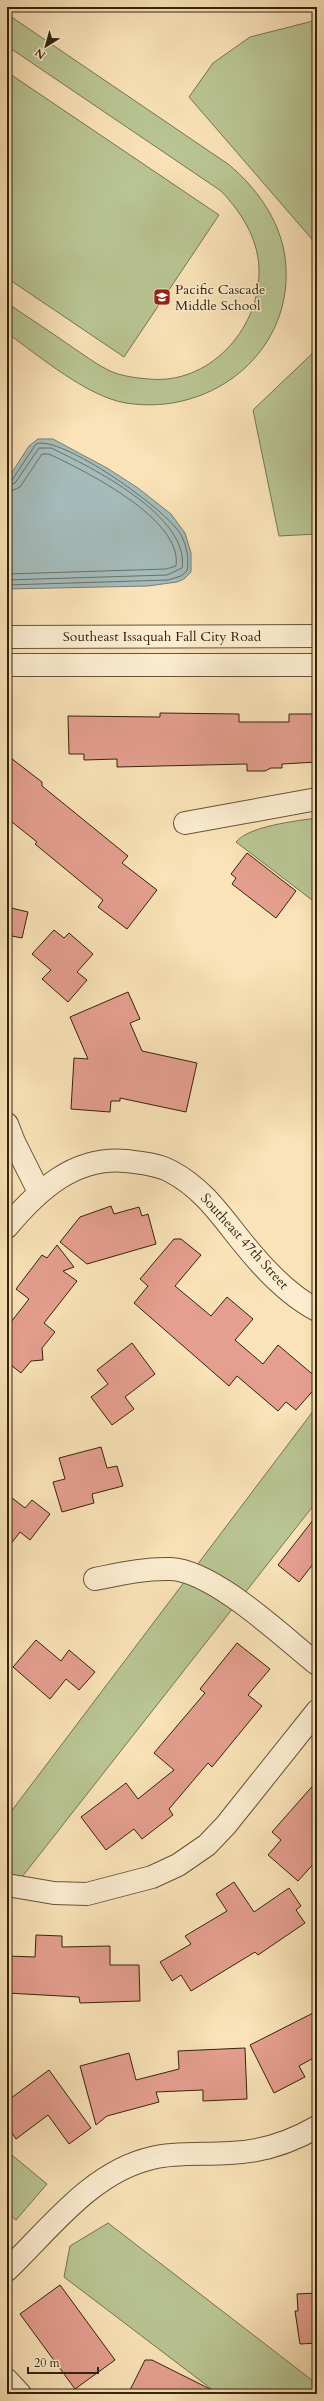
<svg xmlns="http://www.w3.org/2000/svg" width="324" height="2401" viewBox="0 0 324 2401" font-family="Cardo,serif">
	<rect width="100%" height="100%" fill="#fae3b8"/>
	<filter id="stains"><feTurbulence type="fractalNoise" baseFrequency=".005" numOctaves="4"/><feColorMatrix values="0 0 0 0 .2 0 0 0 0 .09 0 0 0 0 .02 0 0 0 .5 -.17"/></filter>
	<radialGradient id="worn" r=".72"><stop offset=".6" stop-color="#630" stop-opacity="0"/><stop offset="1" stop-color="#630" stop-opacity=".3"/></radialGradient>
	<g fill="#b9c593" stroke="#767450">
		<path d="M7 14 228 164C256 187 280 220 285 257 297 349 214 417 126 403 88 397 39 356 7 333V303C29 318 51 332 72 347 84 355 96 364 108 370 120 376 136 378 149 379 208 385 258 331 259 274 260 242 243 214 221 191L7 46Z"/>
		<path d="M317 20V245L189 97 213 63 250 37Z"/>
		<path d="M7 72 219 215 124 357 7 278Z"/>
		<path d="M317 349V534L279 536 253 410Z"/>
		<path d="M317 818V884L312 900 236 842C249 826 296 821 317 818Z"/>
		<path d="M317 1406V1501L7 1896V1817Z"/>
		<path d="M7 2151 47 2184 16 2220 7 2212Z"/>
		<path d="M108 2223 317 2384V2394H218L64 2277 70 2246Z"/>
	</g>
	<path fill="#a4bbba" stroke="#777e75" d="M38 439H53L107 468 138 488 171 514 185 533 191 553V572L184 579 177 582 148 586 7 589V480L29 446Z"/>
	<g fill="none" stroke-linecap="round" stroke-linejoin="round">
		<g stroke="#6c6f64" stroke-width="1">
			<path d="M7 481 12 480 36 444C60 434 169 511 181 535 187 546 189 559 187 571L181 576 168 580 7 585"/>
			<path d="M7 486 15 483 39 448H51C91 467 190 516 182 568L167 575 7 580"/>
			<path d="M7 493 20 487 42 454H49C85 471 183 519 176 566L166 569 7 574"/>
		</g>
	</g>
	<g fill="#e59f90" stroke="#33230d">
		<path d="M160 713 239 714V722H289V714H317V762L282 764V768H271L265 771H247V764L117 767V759L84 760V754H69L68 716 160 717Z"/>
		<path d="M7 755 42 782V786L128 856 122 863 157 890 127 929 98 907 103 900 35 844 37 842 7 818Z"/>
		<path d="M247 853 296 891 276 918 232 884 236 878 231 874Z"/>
		<path d="M7 907 28 912 22 938 7 935Z"/>
		<path d="M54 930 64 938 69 933 93 954 77 972 87 980 68 1002 42 979 51 970 32 954Z"/>
		<path d="M128 992 140 1019 130 1023 142 1051 197 1063 186 1112 120 1098V1101H111L110 1112 71 1109 74 1058 88 1059 70 1017Z"/>
		<path d="M111 1206 114 1214 139 1207 142 1216 148 1214 156 1244 87 1264 60 1242 80 1217Z"/>
		<path d="M174 1239H181L201 1255 175 1286 211 1316 227 1297 253 1319 235 1340 263 1364 278 1345 317 1378V1386L296 1410 286 1402 278 1411 237 1376 229 1386 134 1303 148 1286 140 1279Z"/>
		<path d="M57 1245 74 1267 63 1271 77 1281 44 1323 55 1332 42 1348 43 1360 31 1361 21 1373 7 1362V1327L29 1299 16 1289 42 1255 47 1258Z"/>
		<path d="M132 1343 155 1374 125 1397 134 1409 112 1425 91 1397 108 1384 97 1370Z"/>
		<path d="M101 1447 107 1468 117 1466 123 1486 92 1494 94 1503 62 1512 53 1482 65 1479 59 1458Z"/>
		<path d="M7 1494 25 1508 32 1500 50 1514 30 1540 20 1532 7 1549Z"/>
		<path d="M317 1515V1559L299 1582 278 1565Z"/>
		<path d="M36 1640 61 1661 69 1650 95 1672 79 1690 66 1679 50 1699 13 1667Z"/>
		<path d="M237 1643 270 1669 248 1695 262 1706 212 1767 208 1763 169 1809 173 1815 142 1839 134 1829 106 1850 81 1817 126 1783 138 1799 174 1770 154 1753 205 1693 200 1689Z"/>
		<path d="M317 1781V1860L298 1881 268 1855 281 1840 272 1832Z"/>
		<path d="M234 1882 254 1912 289 1888 301 1906 296 1910 305 1923 258 1955 255 1952 191 1991 181 1975 172 1981 160 1962 191 1944 185 1936 227 1911 216 1894Z"/>
		<path d="M36 1935 62 1936V1947L110 1946V1965H139L140 2001 80 2003 79 1997 7 1993V1956L35 1957Z"/>
		<path d="M317 2011V2056L299 2066 305 2077 274 2093 250 2045Z"/>
		<path d="M245 2048 247 2099 203 2101V2090L156 2092 159 2102 107 2116 96 2125 80 2066 129 2053 136 2080 179 2069 178 2051Z"/>
		<path d="M49 2070 91 2128 69 2144 48 2115 16 2139 7 2126V2101Z"/>
		<path d="M60 2285 115 2360 75 2389 20 2314Z"/>
		<path d="M317 2293V2343L300 2344 295 2311H298L297 2294Z"/>
		<path d="M145 2360H152L220 2394H128Z"/>
	</g>
	<g fill="none" stroke-linecap="round" stroke-linejoin="round">
		<g stroke="#655338" stroke-width="24">
			<g id="minor">
				<path d="M185 823 317 799"/>
				<path d="M7 1124 14 1142 39 1192"/>
				<path d="M7 1227C38 1190 75 1156 126 1161 141 1163 157 1164 170 1171 203 1188 221 1216 243 1243 263 1268 288 1295 317 1310"/>
				<path d="M95 1579C120 1574 145 1568 171 1569 214 1571 282 1636 317 1664"/>
				<path d="M7 1885 54 1893 87 1894 152 1877 178 1865 207 1845 226 1825 317 1711"/>
				<path d="M7 2270C50 2229 91 2172 152 2158 177 2152 205 2155 230 2153 261 2152 291 2142 317 2127"/>
				<path d="M7 2380 20 2394"/>
			</g>
		</g>
		<g stroke="#655338" stroke-width="24">
			<g id="tertiary">
				<path d="M7 637 317 636"/>
				<path d="M7 665H317"/>
			</g>
		</g>
		<use href="#minor" stroke="#fcedd1" stroke-width="22"/>
		<use href="#tertiary" stroke="#fcedd1" stroke-width="22"/>
	</g>
	<defs>
		<g id="school-square" transform="scale(0.9)"><rect x="-9" y="-9" width="18" height="18" rx="4" fill="#8f2418" stroke="#fcedd1"/><path d="M0-5L7-2L0 1L-7-2ZM-4 1L0 2.5L4 1V4Q0 6-4 4Z" fill="#fff"/></g>
	</defs>
	<g fill-rule="evenodd">
		<use href="#school-square" x="162" y="297"/>
	</g>
	<g text-anchor="middle" stroke-width="3" stroke-linejoin="round" paint-order="stroke">
		<g font-size="14" fill="#33230d" stroke="#fcedd1" text-anchor="start">
			<text x="175" y="294">Pacific Cascade<tspan x="175" dy="16">Middle School</tspan></text>
		</g>
		<g font-size="14" fill="#33230d" stroke="#fcedd1">
			<text x="162" y="641">Southeast Issaquah Fall City Road</text>
			<text transform="translate(245 1241) rotate(48)" y="5">Southeast 47th Street</text>
		</g>
	</g>
	<rect width="324" height="2401" fill="none" stroke="#fae3b8" stroke-width="24"/>
	<rect x="8" y="8" width="308" height="2385" fill="none" stroke="#33230d" stroke-width="2"/>
	<rect x="12" y="12" width="300" height="2377" fill="none" stroke="#33230d"/>
	<g transform="translate(46 46) rotate(217)" stroke="#fcedd1" stroke-width="3" paint-order="stroke">
	<path d="M0-3L7 15L0 10L-7 15Z" fill="#33230d"/>
	<text y="-6" font-size="11" font-weight="bold" text-anchor="middle" fill="#33230d">N</text>
	</g>
	<path d="M28 2367v6h70v-6" fill="none" stroke="#33230d" stroke-width="2"/>
	<text x="34" y="2367" font-size="12" fill="#33230d" stroke="#fcedd1" stroke-width="3" paint-order="stroke">20 m</text>
	<rect width="100%" height="100%" filter="url(#stains)"/>
	<rect width="100%" height="100%" fill="url(#worn)"/>
</svg>
